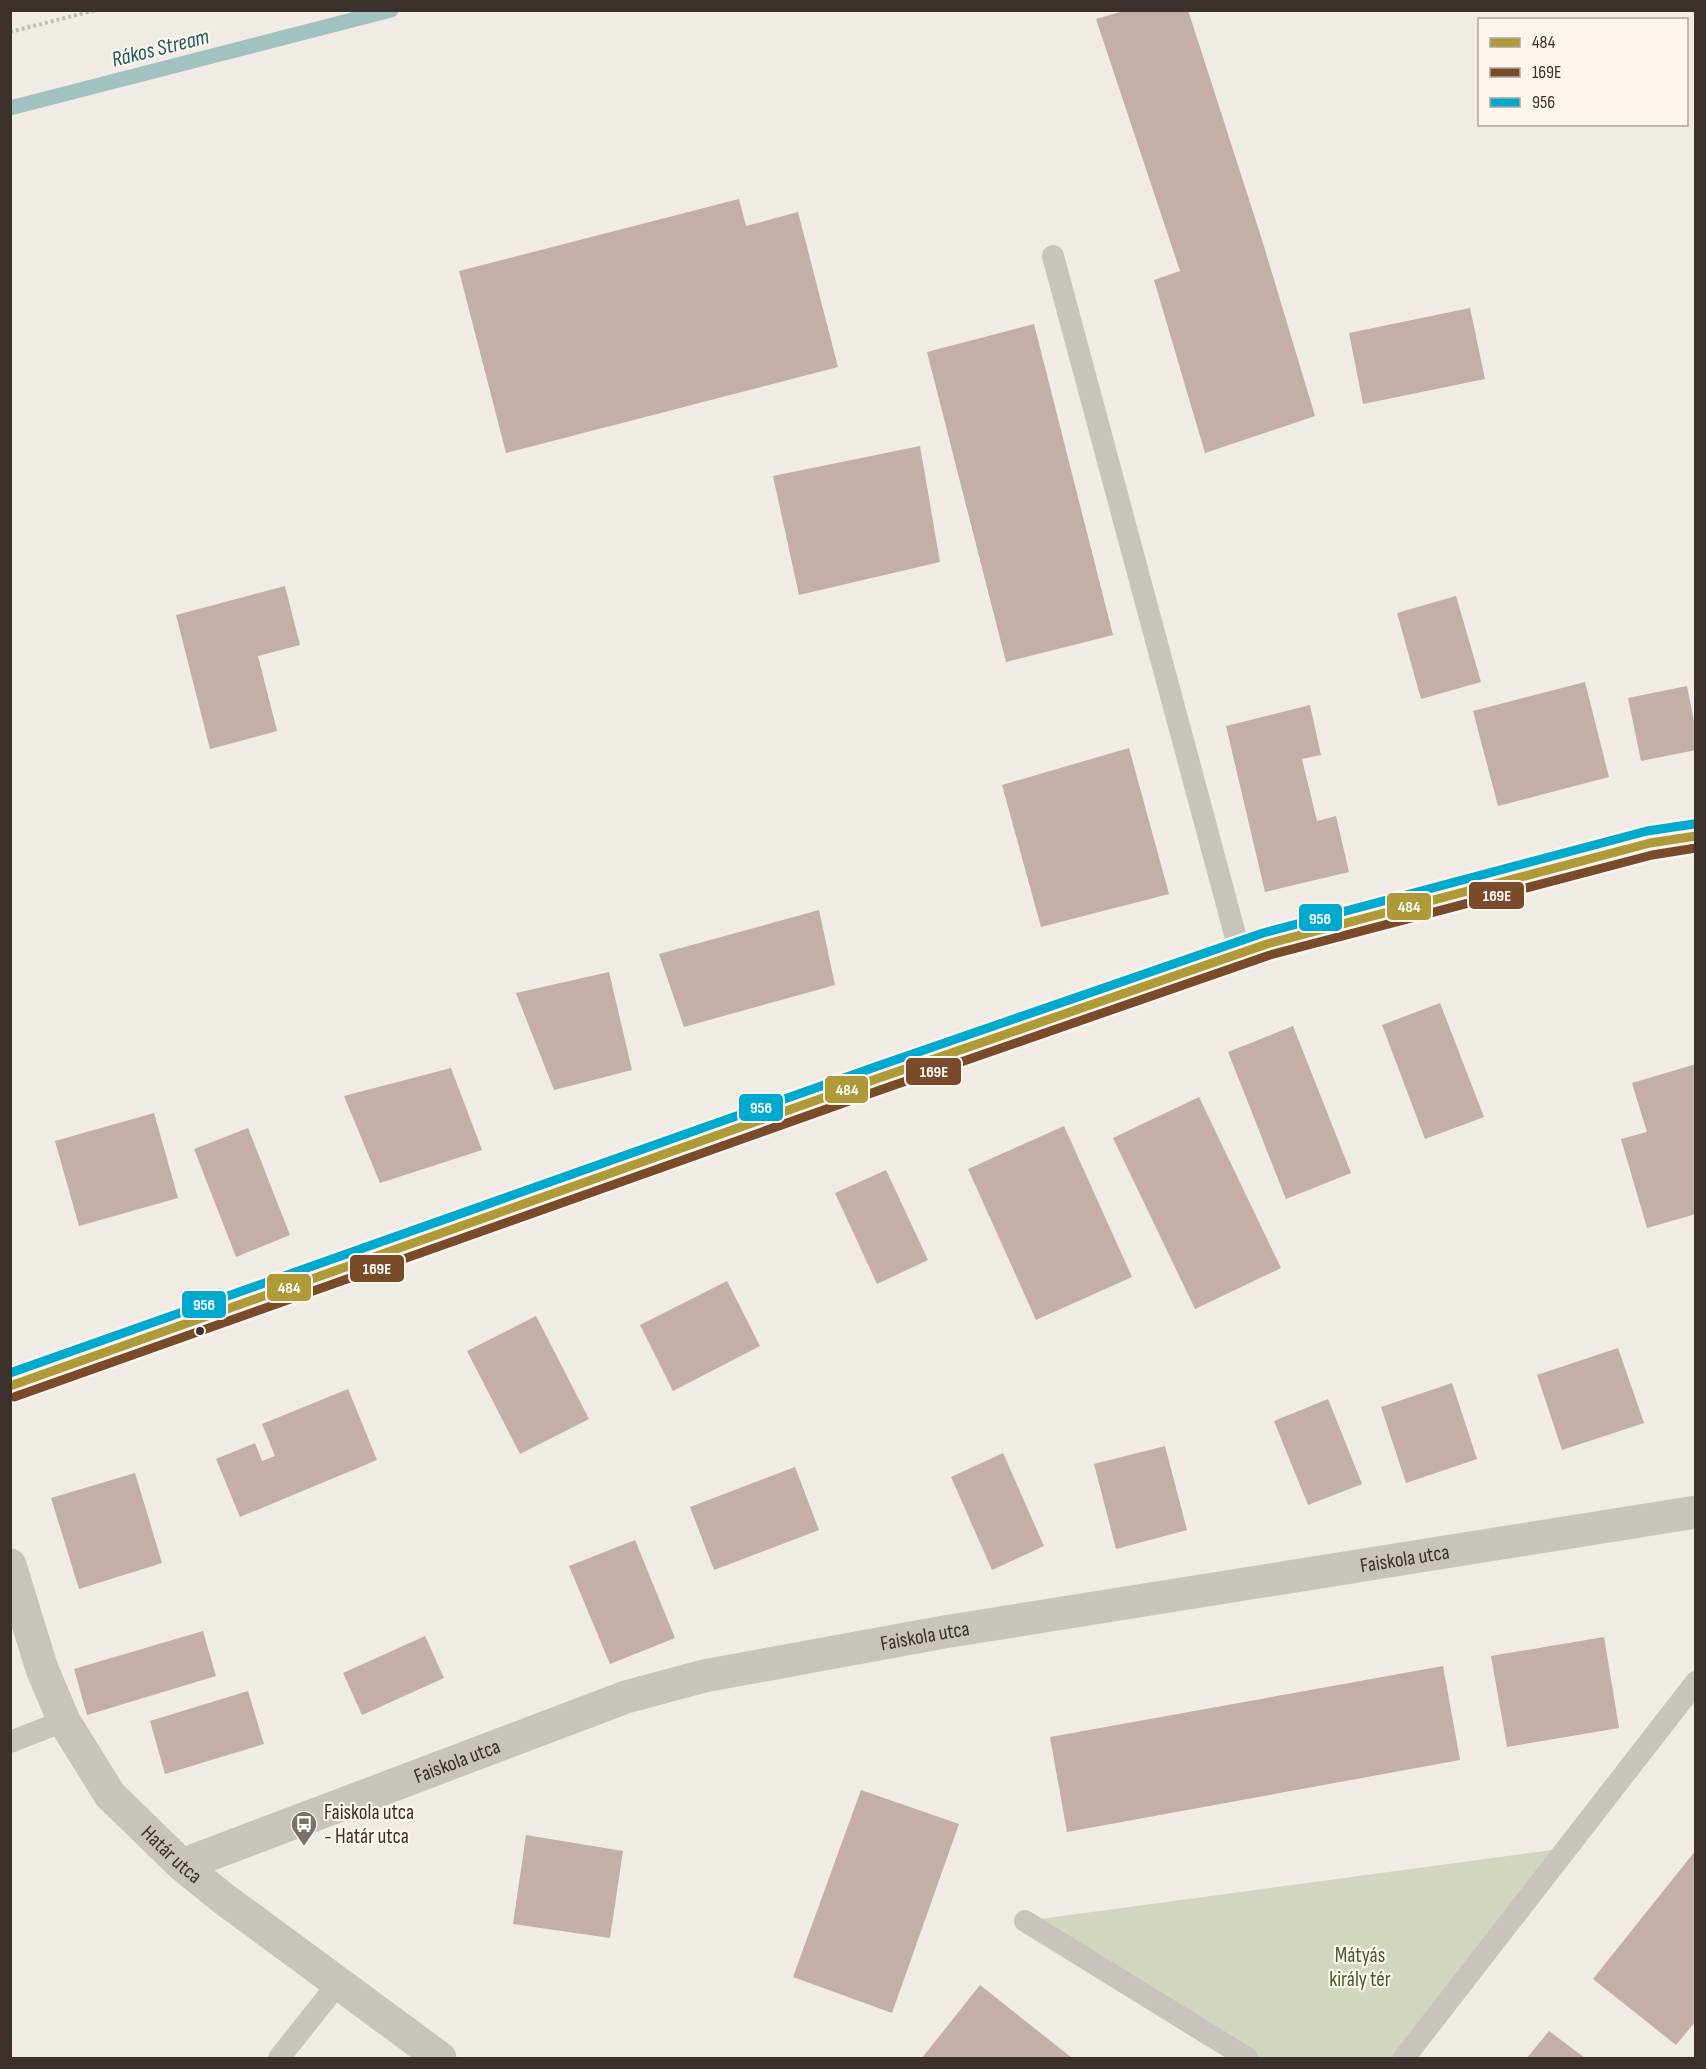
<svg xmlns="http://www.w3.org/2000/svg" width="1706" height="2069" viewBox="0 0 1706 2069" font-family="'Sofia Sans Condensed',sans-serif">
	<rect width="100%" height="100%" fill="#f0ebe5"/>
	<path fill="#d1d6bf" d="M1566 1848 1404 2058H1247L1025 1921Z"/>
	<g fill="none" stroke-linecap="round" stroke-linejoin="round">
		<path stroke="#a1c2c1" stroke-width="15" d="M10 108 391 10"/>
	</g>
	<g fill="#c3afa7">
		<path d="M1127 10H1188L1263 243 1315 416 1205 453 1154 280 1180 271 1096 19Z"/>
		<path d="M739 199 746 226 798 212 838 367 506 453 459 271Z"/>
		<path d="M1470 308 1485 379 1363 404 1349 333Z"/>
		<path d="M1034 324 1113 635 1006 662 927 352Z"/>
		<path d="M920 446 940 562 799 595 773 476Z"/>
		<path d="M285 586 300 645 258 656 277 731 210 749 176 615Z"/>
		<path d="M1456 596 1481 682 1421 699 1397 613Z"/>
		<path d="M1585 682 1609 777 1498 806 1473 711Z"/>
		<path d="M1687 686 1696 732V750L1641 761 1628 698Z"/>
		<path d="M1310 705 1321 755 1302 759 1317 821 1336 816 1349 872 1265 892 1226 726Z"/>
		<path d="M1129 748 1169 894 1041 927 1002 785Z"/>
		<path d="M819 910 835 985 684 1027 659 954Z"/>
		<path d="M609 972 632 1070 554 1090 516 993Z"/>
		<path d="M1440 1003 1484 1117 1425 1139 1382 1025Z"/>
		<path d="M1293 1026 1351 1173 1286 1199 1228 1052Z"/>
		<path d="M1696 1064V1214L1647 1228 1621 1139 1647 1132 1632 1083Z"/>
		<path d="M451 1068 482 1150 380 1183 344 1096Z"/>
		<path d="M1199 1097 1281 1268 1195 1309 1113 1138Z"/>
		<path d="M154 1113 178 1198 79 1226 55 1141Z"/>
		<path d="M1064 1126 1132 1277 1036 1320 968 1169Z"/>
		<path d="M248 1128 290 1235 236 1257 194 1149Z"/>
		<path d="M886 1170 928 1260 877 1284 835 1193Z"/>
		<path d="M727 1281 760 1346 673 1391 640 1325Z"/>
		<path d="M536 1316 589 1419 520 1454 467 1351Z"/>
		<path d="M1618 1348 1644 1423 1562 1450 1537 1375Z"/>
		<path d="M1452 1383 1477 1459 1406 1483 1381 1407Z"/>
		<path d="M348 1389 377 1460 240 1517 216 1459 255 1443 262 1461 275 1456 262 1424Z"/>
		<path d="M1328 1399 1362 1484 1308 1505 1274 1421Z"/>
		<path d="M1165 1446 1187 1530 1116 1549 1094 1464Z"/>
		<path d="M1003 1453 1044 1546 992 1570 951 1477Z"/>
		<path d="M795 1467 819 1530 714 1570 690 1507Z"/>
		<path d="M135 1473 162 1563 79 1589 51 1498Z"/>
		<path d="M635 1540 675 1638 610 1664 569 1566Z"/>
		<path d="M203 1631 216 1676 87 1715 74 1669Z"/>
		<path d="M425 1636 444 1678 362 1715 343 1673Z"/>
		<path d="M1604 1637 1619 1728 1507 1747 1491 1656Z"/>
		<path d="M1443 1666 1460 1760 1067 1832 1050 1737Z"/>
		<path d="M248 1691 264 1744 165 1774 150 1721Z"/>
		<path d="M861 1790 959 1824 892 2013 793 1977Z"/>
		<path d="M526 1835 623 1851 610 1938 513 1924Z"/>
		<path d="M1696 1850V2021L1676 2045 1593 1979Z"/>
		<path d="M980 1985 1072 2058H922Z"/>
		<path d="M1549 2031 1585 2058H1527Z"/>
	</g>
	<g fill="none" stroke-linecap="round" stroke-linejoin="round">
		<path stroke="#c2bbb6" stroke-width="4" stroke-dasharray="3 3" stroke-linecap="butt" d="M10 32 96 10"/>
		<g stroke="#c9c3be" stroke-width="22">
			<path d="M1053 256 1240 953"/>
			<path d="M10 1742 64 1721"/>
			<path d="M1025 1921 1247 2058"/>
			<path d="M279 2058 337 1985"/>
			<path d="M1404 2058 1696 1682"/>
		</g>
		<g stroke="#c9c3be" stroke-width="33">
			<path id="s1" d="M10 1565 42 1669 64 1721 110 1795 182 1865 224 1899 440 2058"/>
			<path id="s2" d="M182 1865 626 1697 704 1676 944 1632 1696 1512"/>
		</g>
		<path stroke="#bab3ae" stroke-width="33" d="M10 1386 879 1078 1267 944 1650 843 1696 836"/>
		<g stroke="#fbf5ee" stroke-width="14">
			<path id="bus-1" d="M10 1386 879 1078 1267 944 1650 843 1696 836"/>
		</g>
		<g stroke="#fbf5ee" stroke-width="14">
			<path id="bus-2" d="M14 1397 883 1089 1270 955 1652 855 1696 848"/>
		</g>
		<g stroke="#fbf5ee" stroke-width="14">
			<path id="bus-3" d="M10 1373 875 1067 1263 933 1647 831 1694 824"/>
		</g>
		<use href="#bus-1" stroke="#ae9a39" stroke-width="9"/>
		<use href="#bus-2" stroke="#7a4b2a" stroke-width="9"/>
		<use href="#bus-3" stroke="#00a9ce" stroke-width="9"/>
	</g>
	<defs>
		<g id="bus-pin" transform="scale(1.35)"><path d="M0 17L-7.5 6A9.5 9.5 0 1 1 7.5 6Z" fill="#7a716c" stroke="#fbf5ee"/><path d="M-5-6H5V4H4V6H2V4H-2V6H-4V4H-5ZM-3.5-4V0h7V-4ZM-3.5 1.2v1.5H-2V1.2ZM2 1.2v1.5H3.5V1.2Z" fill="#fff"/></g>
	</defs>
	<g fill-rule="evenodd">
		<use href="#bus-pin" x="304" y="1824"/>
	</g>
	<circle fill="#3b302b" stroke="#fbf5ee" stroke-width="2" cx="200" cy="1331" r="5"/>
	<g text-anchor="middle" stroke-width="4.5" stroke-linejoin="round" paint-order="stroke">
		<g font-size="21" fill="#3b302b" stroke="#fbf5ee">
			<text dy="7" stroke="none"><textPath href="#s2" startOffset="1266">Faiskola utca</textPath></text>
			<text dy="7" stroke="none"><textPath href="#s2" startOffset="780">Faiskola utca</textPath></text>
			<text dy="7" stroke="none"><textPath href="#s2" startOffset="294">Faiskola utca</textPath></text>
			<text dy="7" stroke="none"><textPath href="#s1" startOffset="338">Határ utca</textPath></text>
		</g>
		<g font-size="21" fill="#3b302b" stroke="#fbf5ee" text-anchor="start">
			<text x="324" y="1819">Faiskola utca<tspan x="324" dy="24">- Határ utca</tspan></text>
		</g>
		<g font-size="21" fill="#4a5a2e" stroke="#fbf5ee">
			<text x="1360" y="1962">Mátyás<tspan x="1360" dy="24">király tér</tspan></text>
		</g>
		<g font-size="22" font-style="italic" fill="#1f5a5e" stroke="#fbf5ee">
			<text transform="translate(160 47) rotate(-14)" y="8">Rákos Stream</text>
		</g>
	</g>
	<g stroke="#fbf5ee" stroke-width="2">
		<rect x="1468" y="881" width="57" height="29" rx="6" fill="#7a4b2a"/>
		<rect x="1386" y="892" width="46" height="29" rx="6" fill="#ae9a39"/>
		<rect x="1298" y="903" width="45" height="29" rx="6" fill="#00a9ce"/>
		<rect x="905" y="1057" width="57" height="29" rx="6" fill="#7a4b2a"/>
		<rect x="824" y="1075" width="45" height="29" rx="6" fill="#ae9a39"/>
		<rect x="738" y="1093" width="46" height="29" rx="6" fill="#00a9ce"/>
		<rect x="349" y="1254" width="56" height="29" rx="6" fill="#7a4b2a"/>
		<rect x="266" y="1273" width="46" height="29" rx="6" fill="#ae9a39"/>
		<rect x="181" y="1290" width="46" height="29" rx="6" fill="#00a9ce"/>
	</g>
	<g font-size="16" text-anchor="middle" font-weight="bold" fill="#fff">
		<text x="1497" y="901">169E</text>
		<text x="1409" y="912">484</text>
		<text x="1320" y="924">956</text>
		<text x="934" y="1077">169E</text>
		<text x="847" y="1095">484</text>
		<text x="761" y="1113">956</text>
		<text x="377" y="1274">169E</text>
		<text x="289" y="1293">484</text>
		<text x="204" y="1310">956</text>
	</g>
	<rect width="1706" height="2069" fill="none" stroke="#3b302b" stroke-width="24"/>
	<rect x="1478" y="18" width="210" height="108" fill="#fbf5ee" stroke="#aea6a0" stroke-width="1.5"/>
	<rect x="1490" y="38" width="30" height="9" fill="#ae9a39" stroke="#aea6a0" stroke-width="1.5"/>
	<text x="1532" y="48" font-size="18" fill="#3b302b">484</text>
	<rect x="1490" y="68" width="30" height="9" fill="#7a4b2a" stroke="#aea6a0" stroke-width="1.5"/>
	<text x="1532" y="78" font-size="18" fill="#3b302b">169E</text>
	<rect x="1490" y="98" width="30" height="9" fill="#00a9ce" stroke="#aea6a0" stroke-width="1.5"/>
	<text x="1532" y="108" font-size="18" fill="#3b302b">956</text>
</svg>
